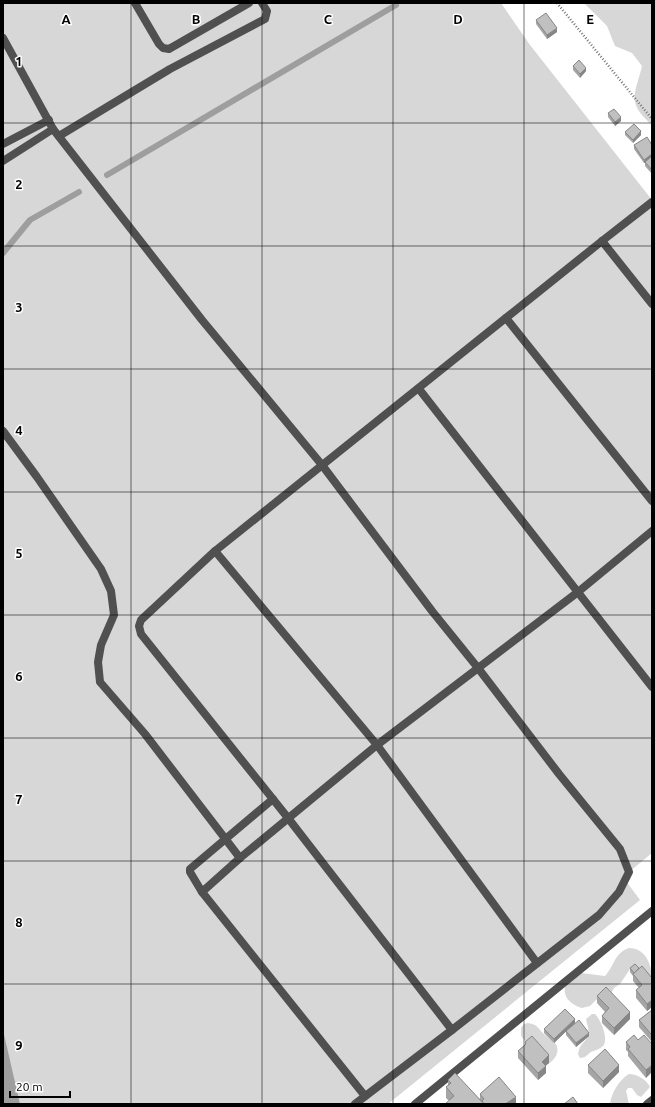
<svg xmlns="http://www.w3.org/2000/svg" width="655" height="1107" viewBox="0 0 655 1107" font-family="Ubuntu,sans-serif">
	<rect width="100%" height="100%" fill="#fff"/>
	<g fill="#d7d7d7">
		<path d="M3 3H501L530 45 652 200V853L623 877 640 900 388 1104H3Z"/>
		<path d="M584 3H652V125C626 102 635 95 642 66L632 53 615 46 607 26Z"/>
		<path d="M629 948C646 948 652 965 652 980L630 969 620 984 614 988 612 992 596 1000 590 1006 582 1008C572 1005 563 998 565 987L581 973 605 976C615 965 614 953 629 948Z"/>
		<path d="M592 1014H595C601 1020 609 1039 603 1046 600 1049 595 1050 591 1052 587 1055 585 1058 580 1058L578 1054C580 1043 584 1044 588 1036 590 1032 587 1024 586 1019Z"/>
		<path d="M528 1023C539 1025 537 1028 545 1035 548 1038 552 1040 555 1043 561 1051 555 1060 548 1064L544 1063 521 1036V1028L524 1024Z"/>
		<path d="M629 1074C637 1074 647 1080 650 1087L641 1097 637 1095 632 1088H628L626 1091 629 1104H610C611 1093 620 1079 629 1074Z"/>
	</g>
	<path fill="#9e9e9e" d="M3 1030 20 1104H3Z"/>
	<g fill="none" stroke-linecap="round" stroke-linejoin="round">
		<g stroke="#9e9e9e" stroke-width="6">
			<path d="M107 175 396 5"/>
			<path d="M3 253 30 220 79 192"/>
		</g>
		<path stroke="#727272" stroke-width="2.5" stroke-dasharray="1 2" stroke-linecap="butt" d="M557 3 652 119"/>
		<g stroke="#505050" stroke-width="8">
			<path d="M3 161 53 129"/>
			<path d="M3 431 37 477 101 569 111 591 114 615 101 645 98 662 100 682 145 734 240 858"/>
		</g>
		<g stroke="#505050" stroke-width="8">
			<path d="M135 3 159 44 163 48 169 49 249 3"/>
			<path d="M3 38 53 129 202 320 322 465 432 611 478 668 559 774 620 849 629 872 619 892 599 915 452 1030 355 1104"/>
			<path d="M59 136 170 69 265 19 267 11 262 3"/>
			<path d="M3 144 49 120"/>
			<path d="M602 241 652 304"/>
			<path d="M506 318 652 501"/>
			<path d="M419 389 652 687"/>
			<path d="M215 551 377 745 537 963"/>
			<path d="M202 892 190 872V869L273 799"/>
			<path d="M452 1030 288 818 141 634 139 626 141 620 215 551 602 241 652 202"/>
			<path d="M365 1096 202 892 240 858 377 745 578 592 652 531"/>
			<path d="M415 1104 652 911"/>
			<path d="M647 1104 652 1100"/>
		</g>
	</g>
	<g fill="#a5a5a5">
		<path d="M536 20 557 32 547 39 536 24Z"/>
		<path d="M573 66 586 71 580 78 573 70Z"/>
		<path d="M608 113 621 121 615 126 608 117Z"/>
		<path d="M625 132 641 135 633 143 625 135Z"/>
		<path d="M634 145H652V174L645 166V163H644L634 149Z"/>
		<path d="M630 968H639L652 978V1007L647 1011 636 998V990L639 988 633 981V976L630 972Z"/>
		<path d="M597 996 630 1019 614 1035 602 1023V1016L605 1012 597 1003Z"/>
		<path d="M652 1010 651 1041 639 1027V1020Z"/>
		<path d="M575 1023 566 1031 589 1036 576 1047 566 1035V1031L554 1043 544 1033V1029Z"/>
		<path d="M638 1040 652 1044 646 1078 628 1056V1052L626 1050V1042Z"/>
		<path d="M525 1042 549 1063 545 1066 546 1073 538 1080 518 1058V1051L525 1045Z"/>
		<path d="M588 1065 619 1072 603 1088 588 1073Z"/>
		<path d="M448 1080 480 1099V1094L516 1104 448 1100 446 1098V1087L448 1086Z"/>
	</g>
	<g fill="#868686">
		<path d="M557 28V32L547 39V35Z"/>
		<path d="M586 68V71L580 78V74Z"/>
		<path d="M621 117V121L615 126V122Z"/>
		<path d="M641 131V135L633 143V140Z"/>
		<path d="M652 154V158L644 163V160Z"/>
		<path d="M652 1000V1007L647 1011V1004Z"/>
		<path d="M630 1012V1019L614 1035V1028Z"/>
		<path d="M575 1019V1023L554 1043V1039Z"/>
		<path d="M652 1032V1040L651 1041V1034Z"/>
		<path d="M589 1033V1036L576 1047V1043Z"/>
		<path d="M549 1055V1063L542 1069V1062Z"/>
		<path d="M619 1065V1072L603 1088V1081Z"/>
		<path d="M652 1065V1072L646 1078V1070Z"/>
		<path d="M546 1066V1073L538 1080V1073Z"/>
		<path d="M516 1097V1104H505Z"/>
	</g>
	<g fill="#c0c0c0" stroke="#868686">
		<path d="M546 13 557 28 547 35 536 20Z"/>
		<path d="M579 60 586 68 580 74 573 66Z"/>
		<path d="M614 109 621 117 615 122 608 113Z"/>
		<path d="M634 124 641 131 633 140 625 132Z"/>
		<path d="M647 137 652 145V154L644 160 634 145Z"/>
		<path d="M652 156V170L645 162Z"/>
		<path d="M635 964 639 968 634 973 630 968Z"/>
		<path d="M642 966 652 978V1000L647 1004 636 990 642 985 633 974Z"/>
		<path d="M606 987 630 1012 614 1028 602 1016 609 1008 597 996Z"/>
		<path d="M565 1009 575 1019 554 1039 544 1029Z"/>
		<path d="M652 1010V1032L651 1034 639 1020Z"/>
		<path d="M579 1020 589 1033 576 1043 566 1031Z"/>
		<path d="M634 1035 638 1040 644 1035 652 1044V1065L646 1070 628 1049 630 1047 626 1042Z"/>
		<path d="M532 1036 549 1055 542 1062 546 1066 538 1073 518 1051 526 1044 525 1042Z"/>
		<path d="M605 1049 619 1065 603 1081 588 1065Z"/>
		<path d="M455 1073 484 1104H445L454 1096 446 1087 451 1083 448 1080Z"/>
		<path d="M499 1077 516 1097 505 1104H484L482 1101 484 1099 480 1094Z"/>
		<path d="M573 1097 578 1104H564Z"/>
	</g>
	<path fill="none" stroke="#000" stroke-width="1" stroke-opacity="0.55" d="M131 3V1104M262 3V1104M393 3V1104M524 3V1104M3 123H652M3 246H652M3 369H652M3 492H652M3 615H652M3 738H652M3 861H652M3 984H652"/>
	<g font-size="13" text-anchor="middle" font-weight="bold" fill="#000" stroke="#fff" stroke-width="3" stroke-linejoin="round" paint-order="stroke">
		<text x="66" y="24">A</text>
		<text x="196" y="24">B</text>
		<text x="328" y="24">C</text>
		<text x="458" y="24">D</text>
		<text x="590" y="24">E</text>
		<text x="19" y="66">1</text>
		<text x="19" y="189">2</text>
		<text x="19" y="312">3</text>
		<text x="19" y="435">4</text>
		<text x="19" y="558">5</text>
		<text x="19" y="681">6</text>
		<text x="19" y="804">7</text>
		<text x="19" y="927">8</text>
		<text x="19" y="1050">9</text>
	</g>
	<rect width="655" height="1107" fill="none" stroke="#000000" stroke-width="8"/>
	<path d="M10 1091v6h60v-6" fill="none" stroke="#000000" stroke-width="2"/>
	<text x="16" y="1091" font-size="12" fill="#000000" stroke="#ffffff" stroke-width="3" paint-order="stroke">20 m</text>
</svg>
